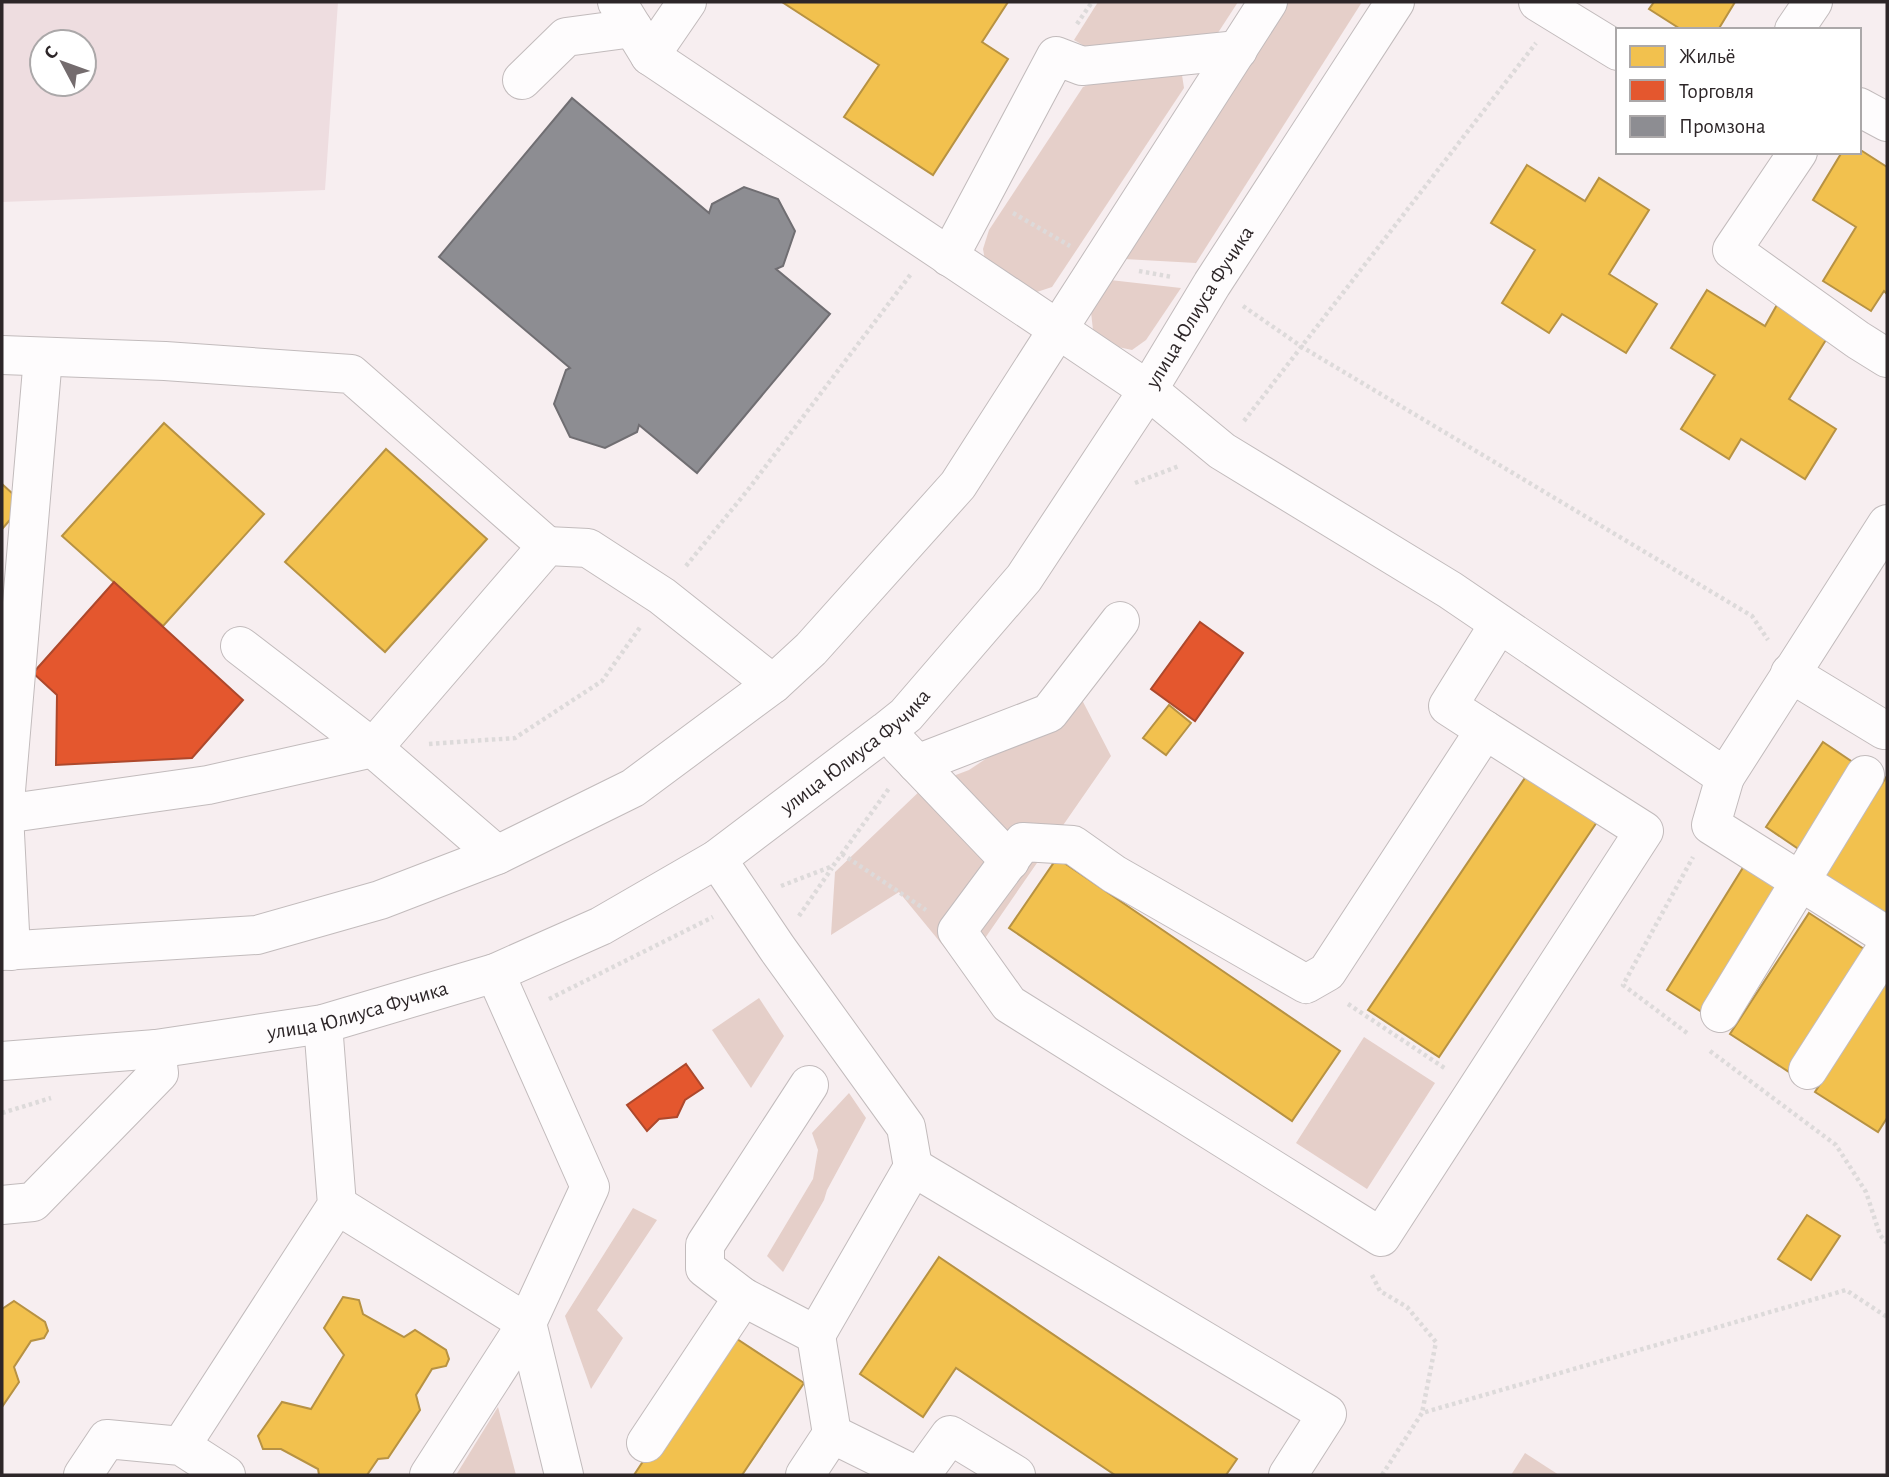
<svg xmlns="http://www.w3.org/2000/svg" width="1889" height="1477" viewBox="0 0 1889 1477" font-family="'Alegreya Sans',sans-serif">
	<rect width="100%" height="100%" fill="#f7eef0"/>
	<path fill="#eedde0" fill-rule="evenodd" d="M2 2H338L325 190 2 202ZM42 42H84V84H42Z"/>
	<g fill="#e5cfc9">
		<path d="M1098 2H1238L1210 45 1102 56 1074 40Z"/>
		<path d="M1288 2H1362L1196 263 1124 259Z"/>
		<path d="M1161 73 1182 75 1184 88 1052 287 1031 294 986 266 983 249 989 230 1083 87 1111 76Z"/>
		<path d="M1110 280 1181 288 1146 340 1132 350 1109 345 1093 330 1091 312Z"/>
		<path d="M1080 696 1111 756 963 970 899 892 831 935 835 872 924 787 969 770Z"/>
		<path d="M759 998 784 1036 751 1088 712 1030Z"/>
		<path d="M1364 1037 1435 1083 1367 1189 1296 1143Z"/>
		<path d="M849 1093 866 1118 827 1190 824 1200 783 1272 767 1256 813 1179 818 1150 812 1133Z"/>
		<path d="M633 1208 657 1220 597 1310 623 1338 591 1389 565 1316Z"/>
		<path d="M498 1407 516 1475H456Z"/>
		<path d="M1525 1453 1559 1475H1511Z"/>
	</g>
	<g fill="#f2c14e" stroke="#b79243" stroke-width="2">
		<path d="M782 2H1008L982 42 1008 59 933 175 844 117 879 65Z"/>
		<path d="M1654 2H1735L1718 30H1682L1649 9Z"/>
		<path d="M1859 149 1887 167V294L1884 291 1871 311 1823 281 1856 227 1813 200 1842 152H1859Z"/>
		<path d="M1527 165 1585 201 1599 178 1649 210 1609 274 1657 304 1626 353 1562 314 1549 333 1502 303 1535 250 1491 223Z"/>
		<path d="M1707 290 1765 326 1778 303 1829 335 1789 399 1836 429 1805 479 1741 439 1729 459 1681 429 1715 375 1671 348Z"/>
		<path d="M164 423 264 514 163 626 62 536Z"/>
		<path d="M386 449 487 539 385 652 285 562Z"/>
		<path d="M2 484 24 504 2 529Z"/>
		<path d="M1169 705 1191 723 1166 755 1143 738Z"/>
		<path d="M1823 742 1860 767 1803 852 1766 827Z"/>
		<path d="M1533 766 1603 813 1439 1057 1368 1010Z"/>
		<path d="M1887 776V915L1824 874Z"/>
		<path d="M1057 858 1340 1051 1292 1121 1009 928Z"/>
		<path d="M1744 866 1779 888 1702 1012 1667 990Z"/>
		<path d="M1809 913 1867 951 1789 1072 1730 1034Z"/>
		<path d="M1887 980V1118L1878 1132 1815 1092Z"/>
		<path d="M1807 1215 1840 1236 1811 1280 1778 1259Z"/>
		<path d="M939 1257 1237 1459 1226 1475H1115L956 1368 923 1417 860 1374Z"/>
		<path d="M343 1297 359 1300 363 1314 404 1337 415 1330 446 1350 449 1359 446 1366 432 1369 416 1395 420 1410 388 1458 378 1459 367 1475H319L318 1469 281 1449H263L258 1436 282 1402 311 1409 344 1355 324 1328Z"/>
		<path d="M14 1301 45 1322 48 1331 44 1338 31 1341 14 1367 19 1382 2 1407V1309Z"/>
		<path d="M728 1333 804 1383 742 1475H634Z"/>
	</g>
	<g fill="#e4572e" stroke="#ad482c" stroke-width="2">
		<path d="M114 582 243 700 192 758 56 765 57 695 33 673Z"/>
		<path d="M1200 622 1243 653 1195 721 1151 689Z"/>
		<path d="M686 1064 703 1088 685 1100 677 1117 659 1119 647 1131 627 1105Z"/>
	</g>
	<path fill="#8d8d92" stroke="#706e72" stroke-width="2" d="M572 98 709 213 712 204 744 187 778 199 795 231 783 266 776 269 830 314 697 473 639 425 637 432 605 448 570 437 554 404 566 370 570 368 439 257Z"/>
	<g fill="none" stroke-linecap="round" stroke-linejoin="round">
		<g stroke="#c2bbbc" stroke-width="40">
			<g id="minor">
				<path d="M617 2 650 56 1059 330"/>
				<path d="M1538 2 1618 51"/>
				<path d="M1794 30 1813 2"/>
				<path d="M650 56 687 2"/>
				<path d="M522 80 566 37 633 28"/>
				<path d="M1859 107 1887 122"/>
				<path d="M1798 152 1732 250 1858 340 1887 358"/>
				<path d="M949 257 1056 56 1082 66 1238 50"/>
				<path d="M2 355 165 361 351 374 547 546"/>
				<path d="M1148 390 1222 451 1450 590 1725 777 1887 524"/>
				<path d="M240 646 373 748 497 855"/>
				<path d="M1790 673 1884 730"/>
				<path d="M1485 730 1644 831 1381 1237 1009 1004 957 931 1023 842 1073 845 1114 874 1306 984 1327 972Z"/>
				<path d="M1485 730 1448 706 1499 624"/>
				<path d="M900 746 1010 861"/>
				<path d="M917 764 1049 713 1120 621"/>
				<path d="M1725 777 1711 825 1887 936"/>
				<path d="M4 814 208 785 373 748 547 546 588 548 662 596 773 684"/>
				<path d="M717 859 777 948 906 1127 913 1167"/>
				<path d="M11 951 4 814 43 357"/>
				<path d="M1720 1013 1865 775"/>
				<path d="M1808 1070 1887 947"/>
				<path d="M809 1085 705 1245V1268L743 1297 816 1335 913 1167 1327 1414 1288 1475"/>
				<path d="M2 1205 33 1202 159 1073 156 1049"/>
				<path d="M337 1205 527 1323 564 1475"/>
				<path d="M832 1434 915 1475"/>
				<path d="M646 1443 743 1297"/>
				<path d="M181 1446 337 1205 323 1024"/>
				<path d="M83 1475 107 1439 181 1446 226 1475"/>
				<path d="M429 1475 527 1323 590 1187 495 973"/>
				<path d="M805 1475 832 1434 816 1335"/>
				<path d="M921 1475 950 1435 1016 1475"/>
			</g>
		</g>
		<g stroke="#c2bbbc" stroke-width="40">
			<g id="major">
				<path d="M1059 330 1148 390"/>
				<path d="M2 951 257 935 380 900 497 855 633 788 773 684 811 649 958 485 1268 2"/>
				<path id="s1" d="M2 1061 156 1049 323 1024 495 973 601 926 717 859 886 731 906 715 1024 578 1148 390 1212 284 1395 2"/>
			</g>
		</g>
		<g stroke="#dddada" stroke-width="4.5" stroke-dasharray="3.5 3.5" stroke-linecap="butt">
			<path d="M1077 24 1092 2"/>
			<path d="M1013 213 1070 246"/>
			<path d="M1139 271 1172 277"/>
			<path d="M1243 306 1302 347 1752 616 1768 640"/>
			<path d="M1244 421 1536 43"/>
			<path d="M1135 483 1179 466"/>
			<path d="M686 566 747 491 911 274"/>
			<path d="M429 744 515 738 602 681 641 626"/>
			<path d="M842 854 926 910"/>
			<path d="M781 886 833 866 890 787"/>
			<path d="M799 916 832 868"/>
			<path d="M549 999 713 917"/>
			<path d="M1348 1004 1446 1069"/>
			<path d="M1687 1033 1623 985 1693 857"/>
			<path d="M1710 1051 1836 1145 1866 1192 1880 1235 1887 1243"/>
			<path d="M2 1113 51 1098"/>
			<path d="M1372 1275 1380 1291 1407 1307 1436 1342 1422 1413"/>
			<path d="M1382 1475 1422 1413 1846 1290 1887 1317"/>
		</g>
		<use href="#minor" stroke="#fefcfd" stroke-width="38"/>
		<use href="#major" stroke="#fefcfd" stroke-width="38"/>
	</g>
	<g text-anchor="middle" stroke-width="7" stroke-linejoin="round" paint-order="stroke">
		<g font-size="21" fill="#2d2628" stroke="#fff">
			<text dy="7" stroke="none"><textPath href="#s1" startOffset="1494">улица Юлиуса Фучика</textPath></text>
			<text dy="7" stroke="none"><textPath href="#s1" startOffset="928">улица Юлиуса Фучика</textPath></text>
			<text dy="7" stroke="none"><textPath href="#s1" startOffset="360">улица Юлиуса Фучика</textPath></text>
		</g>
	</g>
	<rect width="1889" height="1477" fill="none" stroke="#2d2628" stroke-width="7"/>
	<rect x="1616" y="28" width="245" height="126" fill="#ffffff" stroke="#aba8a9" stroke-width="2"/>
	<rect x="1630" y="46" width="35" height="21" fill="#f2c14e" stroke="#aba8a9" stroke-width="2"/>
	<text x="1679" y="63" font-size="21" fill="#2d2628">Жильё</text>
	<rect x="1630" y="80" width="35" height="21" fill="#e4572e" stroke="#aba8a9" stroke-width="2"/>
	<text x="1679" y="98" font-size="21" fill="#2d2628">Торговля</text>
	<rect x="1630" y="116" width="35" height="21" fill="#8d8d92" stroke="#aba8a9" stroke-width="2"/>
	<text x="1679" y="133" font-size="21" fill="#2d2628">Промзона</text>
	<g transform="translate(63 63) rotate(311)"><circle r="33" fill="#ffffff" stroke="#aba8a9" stroke-width="2"/>
	<path d="M0-5L12 26L0 18L-12 26Z" fill="#746c6e"/>
	<text y="-10" font-size="19" font-weight="bold" text-anchor="middle" fill="#2d2628">С</text>
	</g>
</svg>
